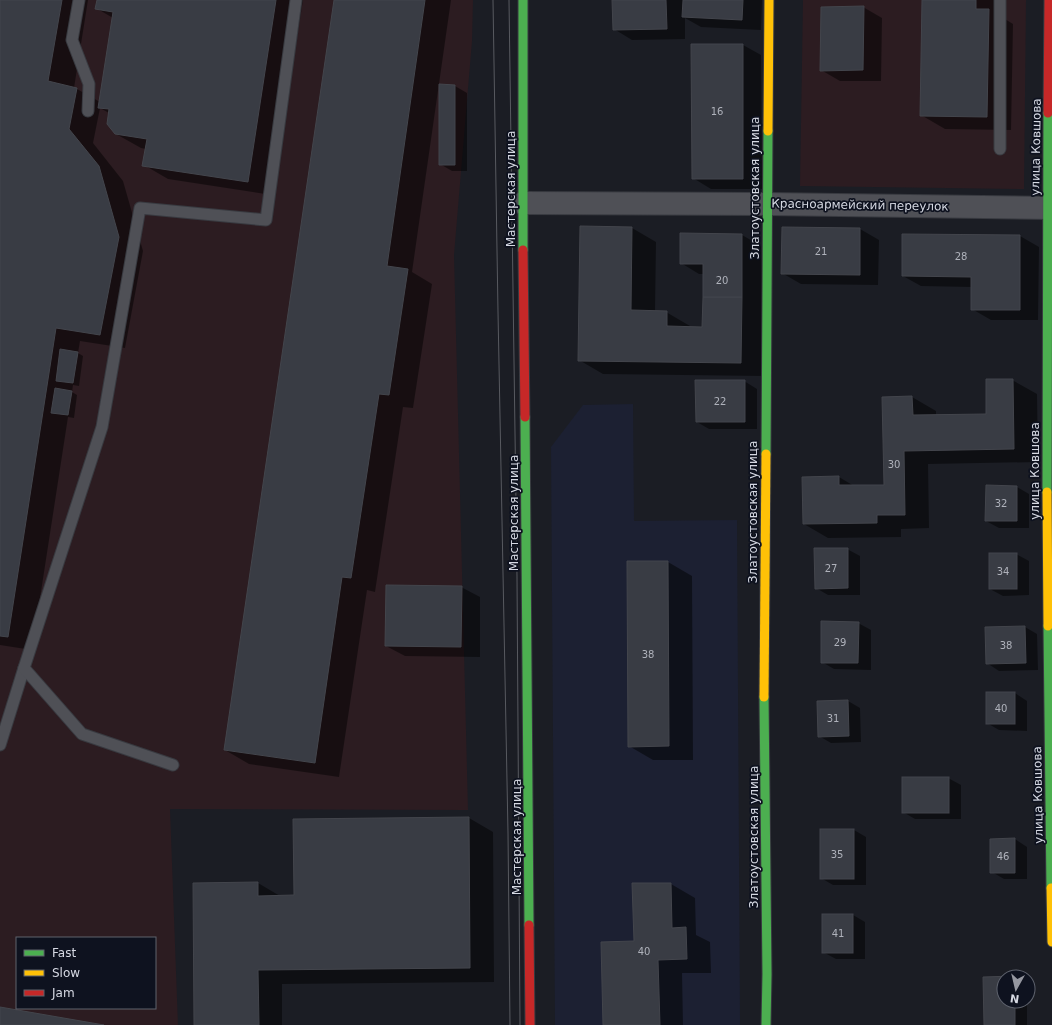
<svg xmlns="http://www.w3.org/2000/svg" width="1052" height="1025" viewBox="0 0 1052 1025" font-family="'DejaVu Sans',sans-serif">
	<rect width="100%" height="100%" fill="#1b1d24"/>
	<g fill="#2c1c21" fill-rule="evenodd">
		<path d="M0 0H473L472 41 454 255 468 810 170 809 178 1025H0ZM17 938H155V1008H17Z"/>
		<path d="M803 0H1026L1024 189 800 186Z"/>
	</g>
	<path fill="#1c2032" d="M633 404 634 521 737 520 740 1025H555L551 447 583 405Z"/>
	<g fill="#0007">
		<path d="M0 0H88L74 88 77 89 100 102 113 18 96 8 98 0H303L272 195 168 179 144 165 146 149 141 148 116 134 109 113 100 108 93 143 123 181 143 251 125 348 80 341 78 353 83 356 79 386 73 385 72 392 77 395 74 418 68 417 32 650 0 645Z"/>
		<path d="M335 0H451L412 272 432 284 413 408 403 407 375 592 367 590 339 777 249 764 225 750Z"/>
		<path d="M613 0H762L761 30 701 27 685 18V39L632 40 614 29Z"/>
		<path d="M923 0H1000V16L1013 24 1011 130 945 129 921 115Z"/>
		<path d="M863 7 882 18 881 81H840L821 70Z"/>
		<path d="M743 45 761 55 762 189H711L693 178Z"/>
		<path d="M455 86 467 93V171H452L440 164Z"/>
		<path d="M632 228 656 242 655 311 666 312 690 326V327L703 328 704 274H699L681 263V234L742 235 761 246 765 376 603 374 579 360Z"/>
		<path d="M783 228 860 229 879 240 878 285 801 284 782 273Z"/>
		<path d="M903 235 1020 236 1039 247 1038 320H991L972 309V287L921 286 903 276Z"/>
		<path d="M1012 380 1037 394 1038 462 928 464 929 528 901 529V537L828 538 804 524 839 477 854 486H885L912 397 936 411V416L987 415Z"/>
		<path d="M744 381 757 389V429H709L697 422Z"/>
		<path d="M1017 487 1029 494V528H999L986 521Z"/>
		<path d="M847 549 860 556V595H828L816 588Z"/>
		<path d="M1016 554 1029 561V595L1003 596 990 589Z"/>
		<path d="M628 562H668L692 576 693 760H653L629 746Z"/>
		<path d="M461 587 480 597V657L405 656 386 646Z"/>
		<path d="M858 623 871 630V670L834 669 822 662Z"/>
		<path d="M1025 627 1037 634 1038 670 999 671 987 663 986 628Z"/>
		<path d="M987 693H1015L1027 701V731L999 730 987 723Z"/>
		<path d="M848 701 860 708 861 742 831 743 819 736 818 702Z"/>
		<path d="M948 778 961 785V819H915L903 812Z"/>
		<path d="M469 818 493 832 494 982 282 984V1025H195L258 883 280 896H295Z"/>
		<path d="M854 830 866 837V885H833L821 878Z"/>
		<path d="M1015 839 1027 847V879H1004L992 872Z"/>
		<path d="M634 884H671L695 898 696 935 710 942 711 973H682L683 1025H604L635 942Z"/>
		<path d="M853 915 865 922V959H836L823 952Z"/>
		<path d="M1004 977V1001H1027V1025H985Z"/>
	</g>
	<g fill="#393c44" stroke="#43454c">
		<path d="M0 0H62L48 81 77 88 69 129 99 166 119 237 100 335 56 328 8 637 0 636Z"/>
		<path d="M97 0H276L248 182 142 166 147 139 115 134 107 124 109 109 98 108 113 12 95 9Z"/>
		<path d="M334 0H425L387 266 408 269 389 395 379 394 351 578 342 577 315 763 224 750Z"/>
		<path d="M612 0H666L667 29 613 30Z"/>
		<path d="M683 0H743L742 20 682 17Z"/>
		<path d="M922 0H976V9H989L987 117 920 116Z"/>
		<path d="M864 6 863 70 820 71 821 7Z"/>
		<path d="M691 44H743V179H692Z"/>
		<path d="M439 84 455 85V165H439Z"/>
		<path d="M580 226 632 227 631 310 667 311V326L702 327 703 297H742L741 363 578 361Z"/>
		<path d="M782 227 860 228V275L781 274Z"/>
		<path d="M680 233 742 234V297H703V264H680Z"/>
		<path d="M902 234 1020 235V310H971V277L902 276Z"/>
		<path d="M60 349 78 352 73 383 56 381Z"/>
		<path d="M986 379H1013L1014 449 904 451 905 515H877V523L803 524 802 477 839 476V485H884L882 397 912 396 913 415 986 414Z"/>
		<path d="M695 380H745V422H696Z"/>
		<path d="M55 388 72 391 68 415 51 413Z"/>
		<path d="M986 485 1017 486V521H985Z"/>
		<path d="M814 548H848V588L815 589Z"/>
		<rect x="989" y="553" width="28" height="36"/>
		<path d="M627 561H668L669 746 628 747Z"/>
		<path d="M386 585 462 586 461 647 385 646Z"/>
		<path d="M821 621 859 622 858 663H821Z"/>
		<path d="M1025 626 1026 663 986 664 985 627Z"/>
		<rect x="986" y="692" width="29" height="32"/>
		<path d="M848 700 849 736 818 737 817 701Z"/>
		<rect x="902" y="777" width="47" height="36"/>
		<path d="M469 817 470 968 258 970 259 1025H194L193 883 258 882V896L294 895 293 819Z"/>
		<rect x="820" y="829" width="34" height="50"/>
		<path d="M1015 838V873H990V839Z"/>
		<path d="M632 883H671L672 928 686 927 687 959 658 960 660 1025H603L601 942 634 941Z"/>
		<rect x="822" y="914" width="31" height="39"/>
		<path d="M1014 976 1004 977V1001H1015V1025H984L983 977Z"/>
		<path d="M0 1007 104 1025H0Z"/>
	</g>
	<g fill="none" stroke-linecap="round" stroke-linejoin="round">
		<g stroke="#383a40" stroke-width="13">
			<g id="lane">
				<path d="M79 0 72 40 89 84 88 111"/>
				<path d="M1000 149V0"/>
				<path d="M0 745 24 668"/>
				<path d="M173 765 82 734 24 668 102 427 140 208 266 220 296 0"/>
			</g>
		</g>
		<g stroke="#383a40" stroke-width="24">
			<path id="street" d="M523 203 767 204 1052 208"/>
		</g>
		<g stroke="#383a40" stroke-width="11">
			<g id="fast">
				<path d="M523 0V250"/>
				<path d="M525 417 529 925"/>
				<path d="M766 454 768 131"/>
				<path d="M1047 492 1048 113"/>
				<path d="M1048 626 1051 888"/>
				<path d="M764 697 767 974 766 1025"/>
			</g>
		</g>
		<g stroke="#383a40" stroke-width="11">
			<g id="slow">
				<path d="M768 131 769 0"/>
				<path d="M1047 492 1048 626"/>
				<path d="M764 697 766 454"/>
				<path d="M1051 888 1052 942"/>
			</g>
		</g>
		<g stroke="#383a40" stroke-width="11">
			<g id="jam">
				<path d="M1048 113 1049 0"/>
				<path d="M523 250 525 417"/>
				<path d="M529 925 530 1025"/>
			</g>
		</g>
		<use href="#lane" stroke="#4f5056" stroke-width="11"/>
		<use href="#street" stroke="#4f5056" stroke-width="22"/>
		<use href="#fast" stroke="#4caf50" stroke-width="9"/>
		<use href="#slow" stroke="#ffc107" stroke-width="9"/>
		<use href="#jam" stroke="#c62828" stroke-width="9"/>
		<g stroke="#585a60" stroke-width="1">
			<path d="M493 0 498 312 508 833 510 1025"/>
			<path d="M509 0 517 577 520 1025"/>
		</g>
	</g>
	<g text-anchor="middle" stroke-width="3.5" stroke-linejoin="round" paint-order="stroke">
		<g font-size="10" fill="#afb2bb">
			<text x="717" y="115">16</text>
			<text x="821" y="255">21</text>
			<text x="961" y="260">28</text>
			<text x="722" y="284">20</text>
			<text x="720" y="405">22</text>
			<text x="894" y="468">30</text>
			<text x="1001" y="507">32</text>
			<text x="831" y="572">27</text>
			<text x="1003" y="575">34</text>
			<text x="840" y="646">29</text>
			<text x="1006" y="649">38</text>
			<text x="648" y="658">38</text>
			<text x="1001" y="712">40</text>
			<text x="833" y="722">31</text>
			<text x="837" y="858">35</text>
			<text x="1003" y="860">46</text>
			<text x="838" y="937">41</text>
			<text x="644" y="955">40</text>
		</g>
		<g font-size="12" fill="#d6d9e3" stroke="#0e121f">
			<text transform="translate(1036 147) rotate(-89)" y="4">улица Ковшова</text>
			<text transform="translate(755 188) rotate(-90)" y="4">Златоустовская улица</text>
			<text transform="translate(511 189) rotate(-90)" y="4">Мастерская улица</text>
			<text transform="translate(860 205) rotate(1)" y="4">Красноармейский переулок</text>
			<text transform="translate(1035 471) rotate(-90)" y="4">улица Ковшова</text>
			<text transform="translate(753 512) rotate(-90)" y="4">Златоустовская улица</text>
			<text transform="translate(514 513) rotate(-90)" y="4">Мастерская улица</text>
			<text transform="translate(1038 795) rotate(-91)" y="4">улица Ковшова</text>
			<text transform="translate(517 837) rotate(-90)" y="4">Мастерская улица</text>
			<text transform="translate(754 837) rotate(-90)" y="4">Златоустовская улица</text>
		</g>
	</g>
	<rect x="16" y="937" width="140" height="72" fill="#0e121f" stroke="#5e626d"/>
	<rect x="24" y="950" width="20" height="6" fill="#4caf50" stroke="#5e626d"/>
	<text x="52" y="957" font-size="12" fill="#d6d9e3">Fast</text>
	<rect x="24" y="970" width="20" height="6" fill="#ffc107" stroke="#5e626d"/>
	<text x="52" y="977" font-size="12" fill="#d6d9e3">Slow</text>
	<rect x="24" y="990" width="20" height="6" fill="#c62828" stroke="#5e626d"/>
	<text x="52" y="997" font-size="12" fill="#d6d9e3">Jam</text>
	<g transform="translate(1016 989) rotate(188)"><circle r="19" fill="#0e121f" stroke="#5e626d"/>
	<path d="M0-3L7 15L0 10L-7 15Z" fill="#9597a0"/>
	<text y="-6" font-size="11" font-weight="bold" text-anchor="middle" fill="#d6d9e3">N</text>
	</g>
</svg>
